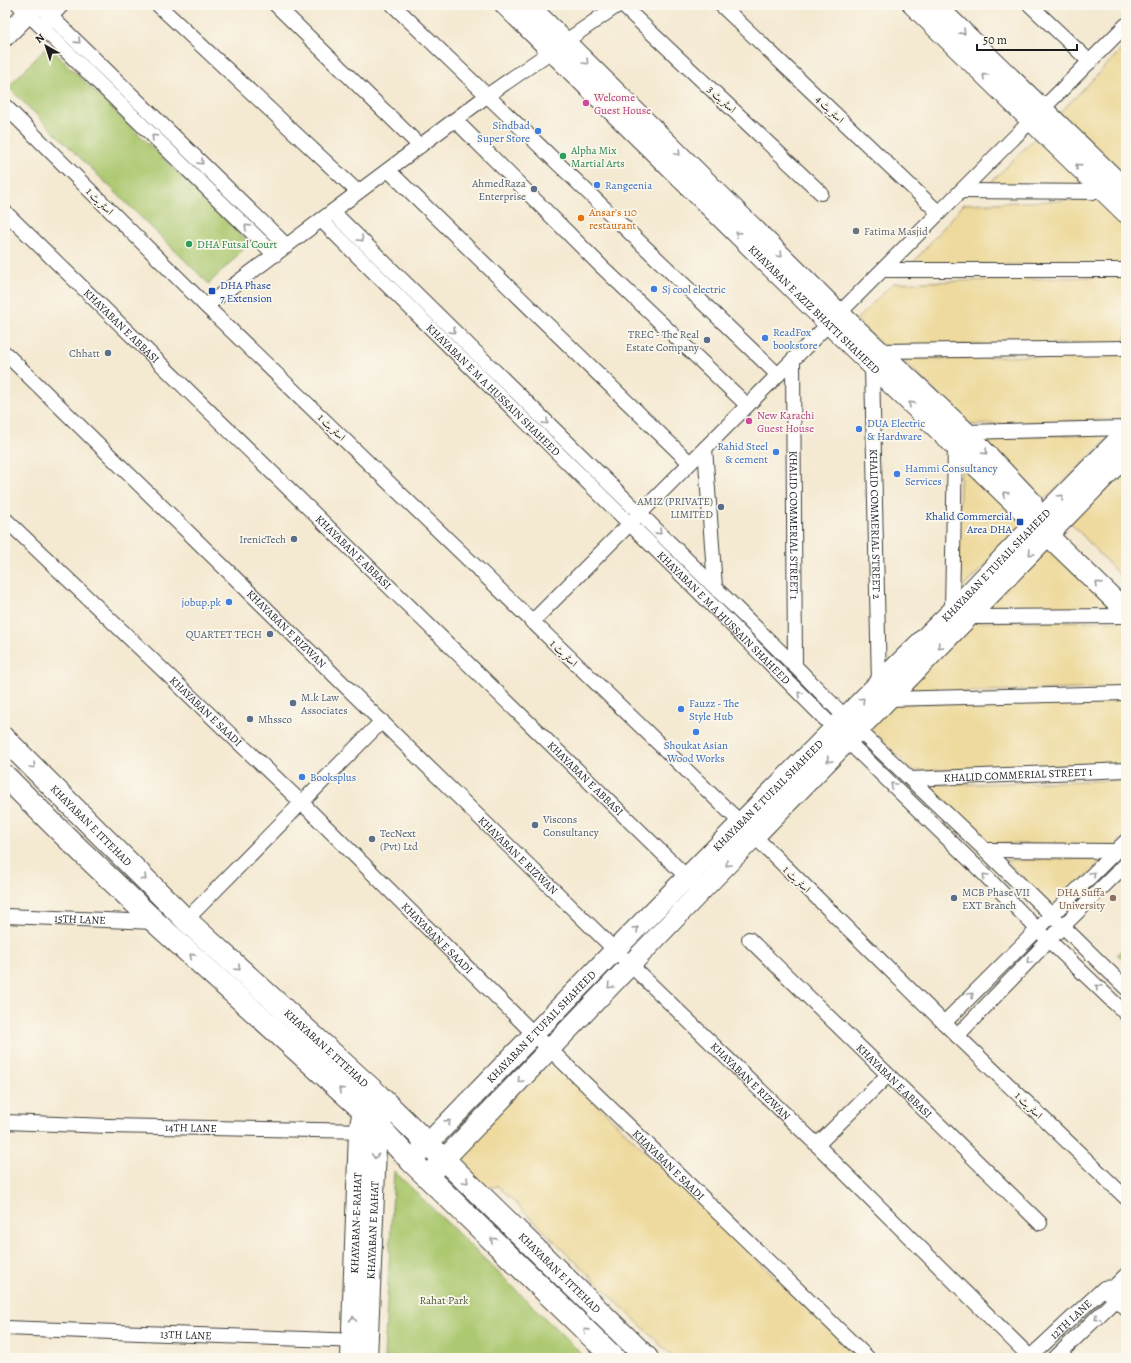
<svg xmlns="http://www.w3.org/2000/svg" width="1131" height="1363" viewBox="0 0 1131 1363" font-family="Alegreya,Amiri,serif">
	<rect width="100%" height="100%" fill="#fbf7ec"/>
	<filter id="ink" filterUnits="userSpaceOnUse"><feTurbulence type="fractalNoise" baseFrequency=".025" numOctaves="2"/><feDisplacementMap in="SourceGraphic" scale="8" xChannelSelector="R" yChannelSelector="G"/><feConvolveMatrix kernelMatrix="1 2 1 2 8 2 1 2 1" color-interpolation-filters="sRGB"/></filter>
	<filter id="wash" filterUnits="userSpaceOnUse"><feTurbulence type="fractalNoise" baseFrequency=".012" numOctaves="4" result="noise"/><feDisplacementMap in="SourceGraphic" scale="16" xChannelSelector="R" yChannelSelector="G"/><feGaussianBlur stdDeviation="0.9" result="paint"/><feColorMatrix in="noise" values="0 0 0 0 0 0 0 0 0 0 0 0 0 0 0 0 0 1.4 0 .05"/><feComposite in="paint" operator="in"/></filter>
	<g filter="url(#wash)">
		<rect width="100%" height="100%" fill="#f4e9d1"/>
		<g fill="#acc86f" stroke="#647246">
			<path d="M48 46 250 243 209 284 8 87Z"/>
			<path d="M1126 946V962L1117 954Z"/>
			<path d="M394 1171 586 1358H384Z"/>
		</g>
		<g fill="#eeda9e" stroke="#857b5d">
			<path d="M1126 45V181L1058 115Z"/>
			<path d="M1037 136 1091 189 987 186Z"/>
			<path d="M1106 199 1126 219V265L912 264 964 204Z"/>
			<path d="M1126 276V343L883 346 856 320 893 283Z"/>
			<path d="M1126 354V419L970 425 902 359Z"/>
			<path d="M1115 433 1045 499 982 438Z"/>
			<path d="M961 460 1027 524 956 594Z"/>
			<path d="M1126 465V582L1070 522Z"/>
			<path d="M1047 542 1119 613 979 611Z"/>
			<path d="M1126 621V688L901 693 969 622Z"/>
			<path d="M1126 699V764L913 771 869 727 889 704Z"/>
			<path d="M1126 780V835L1114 847 986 843 929 785Z"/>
			<path d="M1105 858 1053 909 1005 860Z"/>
			<path d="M551 1060 859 1358H674L498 1186 482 1189 464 1162 467 1143Z"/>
		</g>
	</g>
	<g filter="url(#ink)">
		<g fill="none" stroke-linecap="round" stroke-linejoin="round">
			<g stroke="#3c3b37" stroke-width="16">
				<g id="street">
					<path d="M19 5 275 255"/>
					<path d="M39 5 287 246"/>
					<path d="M158 5 358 192"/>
					<path d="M276 5 420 146"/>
					<path d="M393 5 778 375"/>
					<path d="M622 5 821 193"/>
					<path d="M721 5 939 213"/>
					<path d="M1030 5 1090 62"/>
					<path d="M46 22 62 5"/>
					<path d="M5 106 206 306 741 823 944 1023 1126 1198"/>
					<path d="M455 120 600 265 747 405"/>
					<path d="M388 170 690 463"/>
					<path d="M961 191 1104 192"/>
					<path id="s1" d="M5 212 694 884"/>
					<path d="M333 212 795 666 845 717 985 850 1126 988"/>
					<path id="s2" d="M321 220 699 592 834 728 983 873 1037 929 1126 1014"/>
					<path d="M883 270H1126"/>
					<path d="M206 306 488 95 618 5"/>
					<path d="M879 351 1126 348"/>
					<path id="s3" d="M5 353 615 950 817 1145 1031 1358"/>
					<path id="s4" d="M793 360 795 666"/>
					<path id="s5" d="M872 366 879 683"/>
					<path d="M966 432 1126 428"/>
					<path d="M705 448 715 587"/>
					<path id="s6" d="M5 519 302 803 534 1034 868 1358"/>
					<path d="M952 611 955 446"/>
					<path d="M968 617 1126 616"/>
					<path d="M532 622 1126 25"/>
					<path d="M888 699 1126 693"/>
					<path id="s7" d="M911 779 1126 770"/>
					<path d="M985 850 1116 851"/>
					<path id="s8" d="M5 916 155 922"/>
					<path d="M186 920 382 721"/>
					<path id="s9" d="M749 939 1040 1223"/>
					<path d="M944 1023 1126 841"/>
					<path d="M957 1036 1049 940 1126 864"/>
					<path id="s10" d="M5 1122 108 1126 368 1131"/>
					<path d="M817 1145 888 1075"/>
					<path d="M1109 1293 1126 1309"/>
					<path id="s11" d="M5 1328 360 1341"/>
					<path id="s12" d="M1029 1358 1104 1288 1114 1287 1126 1275"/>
					<path d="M1055 1358 1116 1299 1114 1287"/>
				</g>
			</g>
			<g stroke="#3c3b37" stroke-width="22">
				<g id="secondary">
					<path id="s13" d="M505 5 829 324 1126 611"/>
					<path d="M528 5 839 313 966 432 1032 502"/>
					<path d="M913 5 1126 213"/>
					<path d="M935 5 1126 190"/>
					<path d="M5 36 36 5"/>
					<path id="s14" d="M411 1161 615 950 879 683 952 611 1036 523 1126 432"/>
					<path d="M428 1176 705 887 1126 455"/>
					<path id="s15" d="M351 1358 359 1131 363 1110 373 1101"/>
					<path id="s16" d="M367 1358 377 1125 385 1116"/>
				</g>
			</g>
			<g stroke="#3c3b37" stroke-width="24">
				<g id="primary">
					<path id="s17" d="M5 739 186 920 378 1095 647 1358"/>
					<path d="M5 776 62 833 155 922 363 1110 411 1161 614 1358"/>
				</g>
			</g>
			<use href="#street" stroke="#fff" stroke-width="14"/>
			<use href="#secondary" stroke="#fff" stroke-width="20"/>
			<use href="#primary" stroke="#fff" stroke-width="22"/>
		</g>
		<defs><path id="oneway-chevron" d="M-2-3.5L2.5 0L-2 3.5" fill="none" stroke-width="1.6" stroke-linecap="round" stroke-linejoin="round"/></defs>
		<g stroke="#999">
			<use href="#oneway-chevron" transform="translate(963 32) rotate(44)"/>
			<use href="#oneway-chevron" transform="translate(78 41) rotate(44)"/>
			<use href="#oneway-chevron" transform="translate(586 62) rotate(45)"/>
			<use href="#oneway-chevron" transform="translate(985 76) rotate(-135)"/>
			<use href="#oneway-chevron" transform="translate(154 137) rotate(-136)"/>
			<use href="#oneway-chevron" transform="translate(678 153) rotate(45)"/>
			<use href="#oneway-chevron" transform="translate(201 162) rotate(44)"/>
			<use href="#oneway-chevron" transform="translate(1078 166) rotate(-136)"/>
			<use href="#oneway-chevron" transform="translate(247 227) rotate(-136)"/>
			<use href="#oneway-chevron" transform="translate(738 234) rotate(-135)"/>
			<use href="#oneway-chevron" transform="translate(361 239) rotate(45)"/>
			<use href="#oneway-chevron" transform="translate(780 255) rotate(45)"/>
			<use href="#oneway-chevron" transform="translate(453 331) rotate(45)"/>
			<use href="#oneway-chevron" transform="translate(911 404) rotate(-136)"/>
			<use href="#oneway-chevron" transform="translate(546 422) rotate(45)"/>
			<use href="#oneway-chevron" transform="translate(985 452) rotate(47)"/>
			<use href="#oneway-chevron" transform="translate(1005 494) rotate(-136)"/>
			<use href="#oneway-chevron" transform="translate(1061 497) rotate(-45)"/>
			<use href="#oneway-chevron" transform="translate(659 532) rotate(44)"/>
			<use href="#oneway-chevron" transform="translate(1031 553) rotate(134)"/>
			<use href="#oneway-chevron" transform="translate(1098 584) rotate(-136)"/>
			<use href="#oneway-chevron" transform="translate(940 646) rotate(134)"/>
			<use href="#oneway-chevron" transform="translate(800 694) rotate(-135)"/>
			<use href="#oneway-chevron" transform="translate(862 700) rotate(-46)"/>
			<use href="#oneway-chevron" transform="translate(829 760) rotate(134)"/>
			<use href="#oneway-chevron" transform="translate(33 766) rotate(45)"/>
			<use href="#oneway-chevron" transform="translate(893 785) rotate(-135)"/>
			<use href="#oneway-chevron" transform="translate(728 864) rotate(134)"/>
			<use href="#oneway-chevron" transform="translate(1093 874) rotate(-45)"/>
			<use href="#oneway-chevron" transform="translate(985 876) rotate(-135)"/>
			<use href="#oneway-chevron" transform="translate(144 878) rotate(45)"/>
			<use href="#oneway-chevron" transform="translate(636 929) rotate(-45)"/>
			<use href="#oneway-chevron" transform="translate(192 956) rotate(-138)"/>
			<use href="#oneway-chevron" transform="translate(1029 961) rotate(134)"/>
			<use href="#oneway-chevron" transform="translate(238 968) rotate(42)"/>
			<use href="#oneway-chevron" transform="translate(610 986) rotate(134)"/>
			<use href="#oneway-chevron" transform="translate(1098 987) rotate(-136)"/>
			<use href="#oneway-chevron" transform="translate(971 995) rotate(-45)"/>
			<use href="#oneway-chevron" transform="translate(520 1080) rotate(134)"/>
			<use href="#oneway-chevron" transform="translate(341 1090) rotate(-138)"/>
			<use href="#oneway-chevron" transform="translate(448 1122) rotate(-46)"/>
			<use href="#oneway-chevron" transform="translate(375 1156) rotate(92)"/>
			<use href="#oneway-chevron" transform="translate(466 1181) rotate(45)"/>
			<use href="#oneway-chevron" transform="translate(493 1240) rotate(-136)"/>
			<use href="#oneway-chevron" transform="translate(1097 1318) rotate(136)"/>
			<use href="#oneway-chevron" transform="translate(353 1319) rotate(-88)"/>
			<use href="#oneway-chevron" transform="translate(586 1331) rotate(-136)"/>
		</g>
	</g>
	<g fill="#d1479c" stroke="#fbf7ec" stroke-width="1.5">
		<circle cx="586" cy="103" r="4"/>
		<circle cx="749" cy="421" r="4"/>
	</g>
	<g fill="#3f7fe0" stroke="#fbf7ec" stroke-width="1.5">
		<circle cx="538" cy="131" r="4"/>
		<circle cx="597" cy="185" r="4"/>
		<circle cx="654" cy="289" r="4"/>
		<circle cx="765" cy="338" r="4"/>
		<circle cx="859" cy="429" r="4"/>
		<circle cx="776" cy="452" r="4"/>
		<circle cx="897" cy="474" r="4"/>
		<circle cx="229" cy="602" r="4"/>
		<circle cx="681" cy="709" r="4"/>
		<circle cx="696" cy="732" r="4"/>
		<circle cx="302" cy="777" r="4"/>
	</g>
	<g fill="#2e9e5b" stroke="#fbf7ec" stroke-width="1.5">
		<circle cx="563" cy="156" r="4"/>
		<circle cx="189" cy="244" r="4"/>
	</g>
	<g fill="#5c6f8a" stroke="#fbf7ec" stroke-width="1.5">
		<circle cx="534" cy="189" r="4"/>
		<circle cx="707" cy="340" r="4"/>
		<circle cx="108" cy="353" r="4"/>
		<circle cx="721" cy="507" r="4"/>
		<circle cx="294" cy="539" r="4"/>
		<circle cx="270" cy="634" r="4"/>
		<circle cx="293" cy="703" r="4"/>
		<circle cx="250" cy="719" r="4"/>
		<circle cx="535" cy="825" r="4"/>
		<circle cx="372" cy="839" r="4"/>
		<circle cx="954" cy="898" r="4"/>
	</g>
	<circle fill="#e8710a" stroke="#fbf7ec" stroke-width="1.5" cx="581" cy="218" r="4"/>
	<circle fill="#6b7280" stroke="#fbf7ec" stroke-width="1.5" cx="856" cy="231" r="4"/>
	<g fill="#1a4fb4" stroke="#fbf7ec" stroke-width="1.5">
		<rect x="208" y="287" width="8" height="8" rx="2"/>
		<rect x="1016" y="518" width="8" height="8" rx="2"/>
	</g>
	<circle fill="#8d6e63" stroke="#fbf7ec" stroke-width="1.5" cx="1113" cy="898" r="4"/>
	<g text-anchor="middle" stroke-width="3.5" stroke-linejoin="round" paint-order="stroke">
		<g font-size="11" fill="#b23c85" stroke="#fbf7ec" text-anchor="start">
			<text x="594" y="101">Welcome<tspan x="594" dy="13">Guest House</tspan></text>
			<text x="757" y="419">New Karachi<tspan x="757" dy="13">Guest House</tspan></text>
		</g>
		<g font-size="11" fill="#1c1c1c" stroke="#fbf7ec">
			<text transform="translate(722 99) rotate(43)" y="4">اسٹریٹ 3</text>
			<text transform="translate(830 109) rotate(44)" y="4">اسٹریٹ 4</text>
			<text transform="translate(100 201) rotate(45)" y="4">اسٹریٹ 1</text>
			<text dy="4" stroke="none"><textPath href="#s13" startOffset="434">KHAYABAN E AZIZ BHATTI SHAHEED</textPath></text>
			<text dy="4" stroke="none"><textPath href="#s1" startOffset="163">KHAYABAN E ABBASI</textPath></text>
			<text dy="4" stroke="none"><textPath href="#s2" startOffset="242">KHAYABAN E M A HUSSAIN SHAHEED</textPath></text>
			<text transform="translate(332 427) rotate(44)" y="4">اسٹریٹ 1</text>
			<text dy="4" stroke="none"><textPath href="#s5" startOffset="158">KHALID COMMERIAL STREET 2</textPath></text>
			<text dy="4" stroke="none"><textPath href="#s4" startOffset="165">KHALID COMMERIAL STREET 1</textPath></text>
			<text dy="4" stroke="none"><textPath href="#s1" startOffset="487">KHAYABAN E ABBASI</textPath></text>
			<text dy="4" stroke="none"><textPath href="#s14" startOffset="835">KHAYABAN E TUFAIL SHAHEED</textPath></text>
			<text dy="4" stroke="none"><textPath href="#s2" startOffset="566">KHAYABAN E M A HUSSAIN SHAHEED</textPath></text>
			<text dy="4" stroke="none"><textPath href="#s3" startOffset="394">KHAYABAN E RIZWAN</textPath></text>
			<text transform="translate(564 653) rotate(44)" y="4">اسٹریٹ 1</text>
			<text dy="4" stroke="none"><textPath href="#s6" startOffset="278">KHAYABAN E SAADI</textPath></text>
			<text dy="4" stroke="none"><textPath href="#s7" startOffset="107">KHALID COMMERIAL STREET 1</textPath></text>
			<text dy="4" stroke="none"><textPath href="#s1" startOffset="811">KHAYABAN E ABBASI</textPath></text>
			<text dy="4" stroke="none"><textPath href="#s14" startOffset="511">KHAYABAN E TUFAIL SHAHEED</textPath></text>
			<text dy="4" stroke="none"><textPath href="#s17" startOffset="122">KHAYABAN E ITTEHAD</textPath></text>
			<text dy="4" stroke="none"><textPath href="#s3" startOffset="718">KHAYABAN E RIZWAN</textPath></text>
			<text transform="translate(797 879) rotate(44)" y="4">اسٹریٹ 1</text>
			<text dy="4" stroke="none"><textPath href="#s8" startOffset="75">15TH LANE</textPath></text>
			<text dy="4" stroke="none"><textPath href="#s6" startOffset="602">KHAYABAN E SAADI</textPath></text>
			<text dy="4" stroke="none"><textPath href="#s14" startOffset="187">KHAYABAN E TUFAIL SHAHEED</textPath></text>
			<text dy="4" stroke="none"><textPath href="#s17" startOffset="446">KHAYABAN E ITTEHAD</textPath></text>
			<text dy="4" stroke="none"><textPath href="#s3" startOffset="1042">KHAYABAN E RIZWAN</textPath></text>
			<text dy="4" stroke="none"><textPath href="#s9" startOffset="203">KHAYABAN E ABBASI</textPath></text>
			<text transform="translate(1029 1105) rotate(44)" y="4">اسٹریٹ 1</text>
			<text dy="4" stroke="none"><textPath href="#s10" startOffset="186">14TH LANE</textPath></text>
			<text dy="4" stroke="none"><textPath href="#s6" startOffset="926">KHAYABAN E SAADI</textPath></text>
			<text dy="4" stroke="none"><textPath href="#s15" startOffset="135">KHAYABAN-E-RAHAT</textPath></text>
			<text dy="4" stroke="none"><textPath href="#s16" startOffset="128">KHAYABAN E RAHAT</textPath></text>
			<text dy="4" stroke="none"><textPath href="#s17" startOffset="770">KHAYABAN E ITTEHAD</textPath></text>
			<text dy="4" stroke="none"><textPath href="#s12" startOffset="57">12TH LANE</textPath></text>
			<text dy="4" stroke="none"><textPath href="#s11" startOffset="181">13TH LANE</textPath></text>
		</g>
		<g font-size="11" fill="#366cbe" stroke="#fbf7ec" text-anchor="start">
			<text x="530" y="129" text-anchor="end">Sindbad<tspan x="530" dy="13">Super Store</tspan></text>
			<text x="605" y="189">Rangeenia</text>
			<text x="662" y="293">Sj cool electric</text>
			<text x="773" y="336">ReadFox<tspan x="773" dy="13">bookstore</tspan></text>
			<text x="867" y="427">DUA Electric<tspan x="867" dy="13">&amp; Hardware</tspan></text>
			<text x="768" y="450" text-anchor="end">Rahid Steel<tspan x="768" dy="13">&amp; cement</tspan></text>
			<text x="905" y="472">Hammi Consultancy<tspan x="905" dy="13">Services</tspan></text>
			<text x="221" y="606" text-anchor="end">jobup.pk</text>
			<text x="689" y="707">Fauzz - The<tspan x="689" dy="13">Style Hub</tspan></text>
			<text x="696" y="749" text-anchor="middle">Shoukat Asian<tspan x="696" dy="13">Wood Works</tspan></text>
			<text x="310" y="781">Booksplus</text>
		</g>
		<g font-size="11" fill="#27864d" stroke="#fbf7ec" text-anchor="start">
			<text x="571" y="154">Alpha Mix<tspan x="571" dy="13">Martial Arts</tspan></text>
			<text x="197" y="248">DHA Futsal Court</text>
		</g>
		<g font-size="11" fill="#4e5e75" stroke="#fbf7ec" text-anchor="end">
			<text x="526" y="187">AhmedRaza<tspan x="526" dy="13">Enterprise</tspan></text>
			<text x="699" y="338">TREC - The Real<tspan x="699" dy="13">Estate Company</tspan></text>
			<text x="100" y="357">Chhatt</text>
			<text x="713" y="505">AMIZ (PRIVATE)<tspan x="713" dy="13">LIMITED</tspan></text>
			<text x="286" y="543">IrenicTech</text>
			<text x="262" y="638">QUARTET TECH</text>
			<text x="301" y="701" text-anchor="start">M.k Law<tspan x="301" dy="13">Associates</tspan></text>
			<text x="258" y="723" text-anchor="start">Mhssco</text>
			<text x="543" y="823" text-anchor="start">Viscons<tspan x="543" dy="13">Consultancy</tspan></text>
			<text x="380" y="837" text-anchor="start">TecNext<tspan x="380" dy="13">(Pvt) Ltd</tspan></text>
			<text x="962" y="896" text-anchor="start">MCB Phase VII<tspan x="962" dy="13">EXT Branch</tspan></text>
		</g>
		<g font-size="11" fill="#c56008" stroke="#fbf7ec" text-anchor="start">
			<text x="589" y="216">Ansar’s 110<tspan x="589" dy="13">restaurant</tspan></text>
		</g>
		<g font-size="11" fill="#5b616d" stroke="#fbf7ec" text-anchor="start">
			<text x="864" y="235">Fatima Masjid</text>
		</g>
		<g font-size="11" fill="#164399" stroke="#fbf7ec" text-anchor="start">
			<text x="220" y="289">DHA Phase<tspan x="220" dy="13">7 Extension</tspan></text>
			<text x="1012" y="520" text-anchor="end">Khalid Commercial<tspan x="1012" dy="13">Area DHA</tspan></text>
		</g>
		<g font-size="11" fill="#785e54" stroke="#fbf7ec" text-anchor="end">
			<text x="1105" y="896">DHA Suffa<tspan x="1105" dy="13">University</tspan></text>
		</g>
		<g font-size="11" fill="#4e5839" stroke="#fbf7ec">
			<text x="444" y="1304">Rahat Park</text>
		</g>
	</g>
	<rect width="1131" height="1363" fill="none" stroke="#fbf7ec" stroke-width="20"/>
	<g transform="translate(46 46) rotate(321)" stroke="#fbf7ec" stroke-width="3" paint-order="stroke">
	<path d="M0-3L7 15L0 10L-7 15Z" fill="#1c1c1c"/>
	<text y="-6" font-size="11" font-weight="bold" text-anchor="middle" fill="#1c1c1c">N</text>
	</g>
	<path d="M977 44v6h100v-6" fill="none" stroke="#1c1c1c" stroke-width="2"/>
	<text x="983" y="44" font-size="12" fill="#1c1c1c" stroke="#fbf7ec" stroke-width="3" paint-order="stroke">50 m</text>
</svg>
